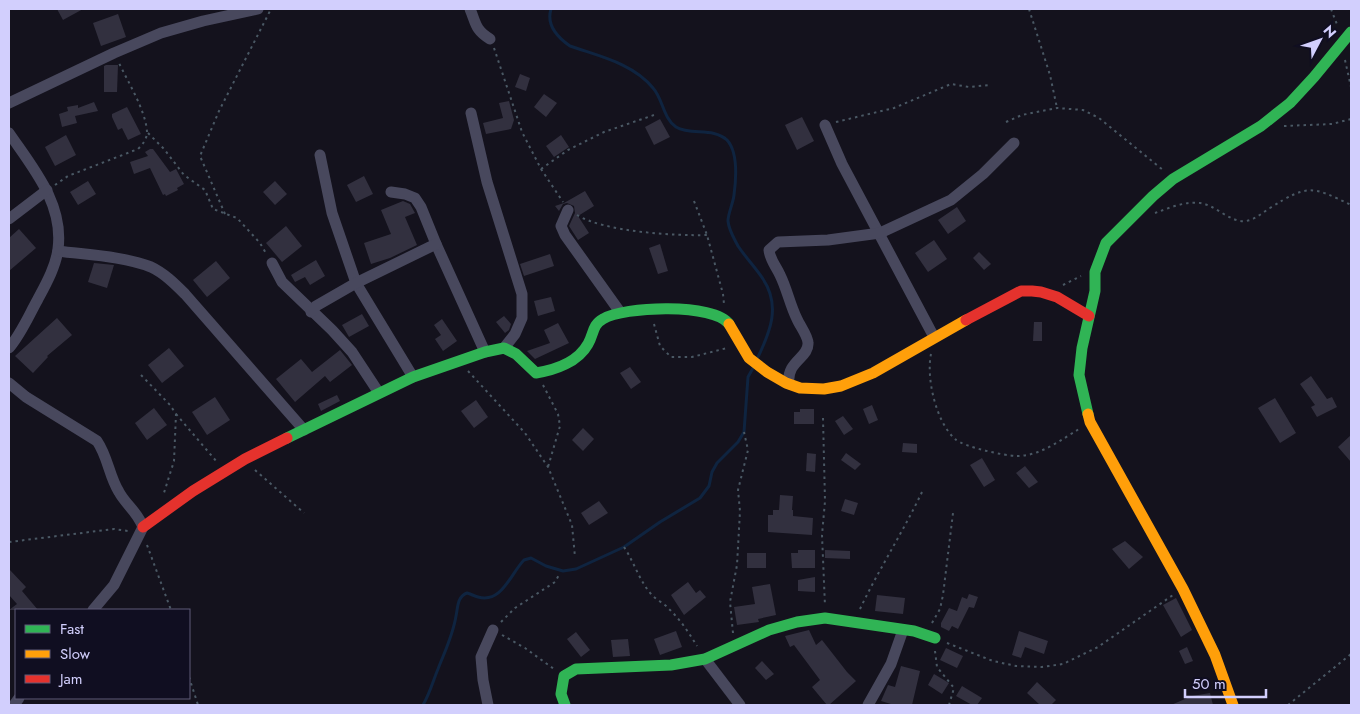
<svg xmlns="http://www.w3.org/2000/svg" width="1360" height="714" viewBox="0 0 1360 714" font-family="Jost,sans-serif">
	<rect width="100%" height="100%" fill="#14121d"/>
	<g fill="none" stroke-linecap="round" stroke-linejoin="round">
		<g stroke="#0f2440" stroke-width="3">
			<path d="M551 9C546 25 557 37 570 46 598 56 633 63 653 88 663 99 663 118 676 127 691 136 713 127 727 140 738 152 736 180 734 195 733 204 728 213 728 221 729 231 734 238 738 246 746 258 756 268 763 279 781 306 770 332 758 357"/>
			<path d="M423 705C430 693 433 681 438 669 445 651 453 635 456 616 458 607 457 597 467 593 471 594 474 596 478 597 502 604 511 573 524 560L531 558 546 566 563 571 576 569 624 547 660 522 700 498 709 486 712 472 717 463 738 442 744 432 748 377 753 368"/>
		</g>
	</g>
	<g fill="#32303f">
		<path d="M57 9H83L63 20Z"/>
		<path d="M118 14 126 37 101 46 93 23Z"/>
		<path d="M106 65H118L117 92H104V66Z"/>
		<path d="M520 74 530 78 526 91 515 87Z"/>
		<path d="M544 94 557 103 546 117 534 107Z"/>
		<path d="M509 101 514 120 511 129 486 134 483 123 503 118 499 103Z"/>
		<path d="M94 102 98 111 75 116 77 123 62 127 59 114 68 111 67 107 78 105V108Z"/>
		<path d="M127 107 141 134 128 140 122 128 118 130 112 117V114Z"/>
		<path d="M802 117 814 141 797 150 785 125Z"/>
		<path d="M660 119 670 137 654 145 645 127Z"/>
		<path d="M66 135 76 155 55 166 45 147Z"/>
		<path d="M561 135 569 147 554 157 546 146Z"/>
		<path d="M150 149H153L170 172 176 169 184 184 177 188 178 190 166 196 165 194 163 195 150 168 134 174 130 162 148 156 145 152Z"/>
		<path d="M364 176 373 194 356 202 347 185Z"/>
		<path d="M88 181 96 194 78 205 70 192Z"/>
		<path d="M275 181 287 194 275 205 263 192Z"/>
		<path d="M585 191 594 206 578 216 589 233 578 240 569 226 575 213 574 206 567 203 563 204 559 211 555 206 564 203Z"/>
		<path d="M403 201 410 204 415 213 405 217 417 245 390 258 371 264 364 243 391 234 381 210Z"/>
		<path d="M957 207 966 221 948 234 938 220Z"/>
		<path d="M286 226 302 246 282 262 266 243Z"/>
		<path d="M19 229 36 248 9 271V238Z"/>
		<path d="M934 240 947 259 928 272 915 253Z"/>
		<path d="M660 244 668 271 658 274 649 248Z"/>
		<path d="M979 252 991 264 984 270 973 258Z"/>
		<path d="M550 254 554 266 524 276 520 264Z"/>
		<path d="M316 260 325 276 310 285 305 277 295 282 291 275Z"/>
		<path d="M216 261 230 278 207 297 193 280Z"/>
		<path d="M94 263 114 265 107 288 88 282Z"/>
		<path d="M551 297 555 311 538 316 534 301Z"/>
		<path d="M362 314 369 326 349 337 342 325Z"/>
		<path d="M504 316 511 324 509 330 505 333 496 322Z"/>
		<path d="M57 318 72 335 47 356 48 357 33 373 15 356Z"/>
		<path d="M442 319 457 341 443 351 435 339 441 335 434 325Z"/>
		<path d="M1034 322H1042V341H1033Z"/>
		<path d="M558 323 569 343 535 359 527 351 550 343 544 330Z"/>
		<path d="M169 348 184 366 162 383 148 365Z"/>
		<path d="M340 350 352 365 330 382 325 376 295 402 276 379 301 359 312 372Z"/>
		<path d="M630 367 641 382 631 389 620 373Z"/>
		<path d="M1311 376 1327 399 1332 397 1337 407 1317 417 1311 407 1315 405 1300 384Z"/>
		<path d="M337 395 340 401 321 411 318 404Z"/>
		<path d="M215 397 230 420 207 435 192 412Z"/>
		<path d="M1275 398 1296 433 1280 443 1258 408Z"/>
		<path d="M476 400 488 417 474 428 461 411Z"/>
		<path d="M872 405 878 420 869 424 863 409Z"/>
		<path d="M154 408 167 425 147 440 135 423Z"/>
		<path d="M800 409H814V424H794V412H800Z"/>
		<path d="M843 416 853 429 844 435 835 421Z"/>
		<path d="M583 428 594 439 583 451 572 440Z"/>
		<path d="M1351 435V462L1338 447Z"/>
		<path d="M903 443 917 444V453L902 452Z"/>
		<path d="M807 453 816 454 815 472 806 471Z"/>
		<path d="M846 453 861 464 855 470 841 460Z"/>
		<path d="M982 458 995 480 984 487 970 465Z"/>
		<path d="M1025 466 1038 482 1029 488 1016 473Z"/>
		<path d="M780 495 793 496 792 510H793V516L813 518 812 535 768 532V515H773V510H779Z"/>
		<path d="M845 499 858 503 854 515 841 511Z"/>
		<path d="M599 501 608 513 589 525 581 513Z"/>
		<path d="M1125 541 1143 557 1129 569 1112 549Z"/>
		<path d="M798 550H815V568H792L791 553H798Z"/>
		<path d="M825 550 850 551V559L825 558Z"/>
		<rect x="747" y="553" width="19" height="15"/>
		<path d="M9 569 26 587 22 591 38 610H9L17 604 9 595Z"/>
		<path d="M815 577V592L798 591V580Z"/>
		<path d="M688 582 696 593 700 590 706 597 684 615 671 595Z"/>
		<path d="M770 584 776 615 758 619 759 622 737 625 734 607 755 604 752 587Z"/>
		<path d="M969 594 978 597 974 608 969 607 958 629 952 626 949 631 941 627V623L949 608 957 611 962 597 967 599Z"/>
		<path d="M877 595 905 598 903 614 875 611Z"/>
		<path d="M1176 598 1192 630 1181 637 1163 605Z"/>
		<path d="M809 630 816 645 822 640 847 672 856 681 829 705H827L812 687 820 680 794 645 790 647 785 636Z"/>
		<path d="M676 631 682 647 660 655 654 639Z"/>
		<path d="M1019 631 1048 641 1044 654 1025 647 1021 658 1012 655Z"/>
		<path d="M576 632 590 650 581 657 567 639Z"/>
		<path d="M628 639 630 656 613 657 611 640Z"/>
		<path d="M1187 647 1193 661 1185 664 1179 651Z"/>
		<path d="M946 648 963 656 957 668 940 660Z"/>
		<path d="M762 661 774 674 766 680 755 668Z"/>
		<path d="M901 666 920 671 912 705H894L881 701 888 685 895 687Z"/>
		<path d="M934 674 949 683 942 694 928 685Z"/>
		<path d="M1037 682 1056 700 1051 705H1040L1027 693Z"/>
		<path d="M962 686 982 698 977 705H972L956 696Z"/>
		<path d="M1210 693 1213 705H1171L1192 696Z"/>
	</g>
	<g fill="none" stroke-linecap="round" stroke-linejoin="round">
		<g stroke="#4a5864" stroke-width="2" stroke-dasharray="2.5 4" stroke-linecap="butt">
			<path d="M1029 9 1050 75 1057 108"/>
			<path d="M1331 9 1338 27"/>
			<path d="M494 48 522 132 541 169 563 202"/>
			<path d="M1345 60 1351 87"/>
			<path d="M836 122 894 108 951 84 969 87 989 85"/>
			<path d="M1006 122 1022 115 1057 108 1083 110 1099 118 1163 170"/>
			<path d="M1284 126 1332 124 1351 119"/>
			<path d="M148 133 164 149 184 175 205 190 213 209 237 218 260 243 267 255"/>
			<path d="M541 169 568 150 604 132 657 114"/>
			<path d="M55 185 68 176 138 149C143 144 147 139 147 132 146 111 128 82 119 63"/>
			<path d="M694 201 707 235 723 294 724 304"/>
			<path d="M1155 213C1169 208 1185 201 1200 203 1216 205 1230 223 1246 221 1255 220 1263 212 1270 208 1308 184 1312 186 1351 205"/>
			<path d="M225 214 200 156 219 111 271 9"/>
			<path d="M577 215C605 232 675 236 707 235"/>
			<path d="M1063 285 1081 276"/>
			<path d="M654 324 660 346 671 357H692L727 348"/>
			<path d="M931 354C926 378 936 422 955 439 964 447 1005 456 1017 456 1040 456 1061 440 1079 429"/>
			<path d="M468 371 525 433 548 467 572 525 575 557"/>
			<path d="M141 375 170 405 176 414 174 461 163 496"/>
			<path d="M543 385 558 414 560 426 548 467"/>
			<path d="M176 414 217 462"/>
			<path d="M823 418 825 501 822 535 825 606"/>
			<path d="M255 470 304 513"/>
			<path d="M9 542 114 529 128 531"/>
			<path d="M147 545 171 610"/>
			<path d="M624 547C634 562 639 580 651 594 656 600 664 603 669 609 680 619 689 633 697 646"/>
			<path d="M860 609C879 569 903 532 922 492"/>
			<path d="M501 622 515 608 555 582 559 575"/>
			<path d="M932 623 940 609 943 595 953 513"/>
			<path d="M733 633 730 602 737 565 740 511 738 490 748 450 744 432"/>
			<path d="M502 635 525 648 554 669"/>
			<path d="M947 643 993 661 1016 666 1042 667 1063 664 1098 647 1173 595"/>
			<path d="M935 651 937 667 954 688 949 705"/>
			<path d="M189 677 198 705"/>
			<path d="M1288 705 1351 654"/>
		</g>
		<g stroke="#48485d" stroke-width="11">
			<path d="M470 9C476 23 475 30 490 39"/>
			<path d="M9 103 114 53 161 33 203 21 258 9"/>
			<path d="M471 113 487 182 522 294V318L515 334 504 348"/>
			<path d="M825 125 842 164 934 337"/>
			<path d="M9 133C33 168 64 204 58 249 56 266 46 284 38 299 29 315 21 334 9 348"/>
			<path d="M320 155 332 213 356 283 413 377"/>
			<path d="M391 192 405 194 415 198 421 207 436 244 485 352"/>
			<path d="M568 210 561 226 565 235 620 312"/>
			<path d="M9 219 47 190"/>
			<path d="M58 251C88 255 122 256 151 267 164 273 175 284 185 294L304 430"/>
			<path d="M272 263 282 282 332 330 352 352 379 393"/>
			<path d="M311 312 316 306 356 283 436 244"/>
			<path d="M9 383 26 397 97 441C108 457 109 476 119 492 126 505 137 511 143 527L114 585 93 610"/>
			<path d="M789 384C786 361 809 358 808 343 808 336 800 326 797 319 790 305 787 289 780 275 776 266 770 260 769 250L778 242 828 240 880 233 951 200 983 174 1014 143"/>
			<path d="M705 659 740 705"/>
			<path d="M14 705 19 698"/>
			<path d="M488 705 483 680 481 657 493 630"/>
			<path d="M868 705 891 664 903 630"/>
		</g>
		<g stroke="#30b455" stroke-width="11">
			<path d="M1088 414 1079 375 1082 348 1095 291V272L1106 243 1153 196 1173 179 1261 126 1290 103 1314 77 1351 32"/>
			<path d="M287 438 413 377 485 352 504 348 516 354 536 373C555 370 578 362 588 344 594 334 592 325 603 319 623 306 715 303 729 324"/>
			<path d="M565 705 561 694 564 676 576 669 671 665 705 659 769 630 797 622 825 618 914 631 935 638"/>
		</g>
		<g stroke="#ff9f0a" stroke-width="11">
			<path d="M729 324 749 358 767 372 786 383 800 388 824 389 841 386 873 373 966 320"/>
			<path d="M1088 414 1090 422 1183 589 1215 655 1233 705"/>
		</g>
		<g stroke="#e5322d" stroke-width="11">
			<path d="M966 320 1021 291H1032L1041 292 1057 297 1089 316"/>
			<path d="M143 527 193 491 245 459 287 438"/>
		</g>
	</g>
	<rect width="1360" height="714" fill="none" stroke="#d2cffd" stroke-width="20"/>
	<rect x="15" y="609" width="175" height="90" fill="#100e21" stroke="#5e5b79"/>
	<rect x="25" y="625" width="25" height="8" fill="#30b455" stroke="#5e5b79"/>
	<text x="60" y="634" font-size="15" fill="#d2cffd">Fast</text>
	<rect x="25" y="650" width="25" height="8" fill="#ff9f0a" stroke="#5e5b79"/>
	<text x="60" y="659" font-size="15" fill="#d2cffd">Slow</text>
	<rect x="25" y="675" width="25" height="8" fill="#e5322d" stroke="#5e5b79"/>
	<text x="60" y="684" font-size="15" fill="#d2cffd">Jam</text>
	<g transform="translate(1320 40) rotate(49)" stroke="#100e21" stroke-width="4" paint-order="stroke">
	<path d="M0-4L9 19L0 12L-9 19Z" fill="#d2cffd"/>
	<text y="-8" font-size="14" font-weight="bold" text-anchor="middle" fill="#d2cffd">N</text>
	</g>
	<path d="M1185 689v8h81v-8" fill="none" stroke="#d2cffd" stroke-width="2.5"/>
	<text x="1192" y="689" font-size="15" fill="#d2cffd" stroke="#100e21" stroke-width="4" paint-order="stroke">50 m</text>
</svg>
